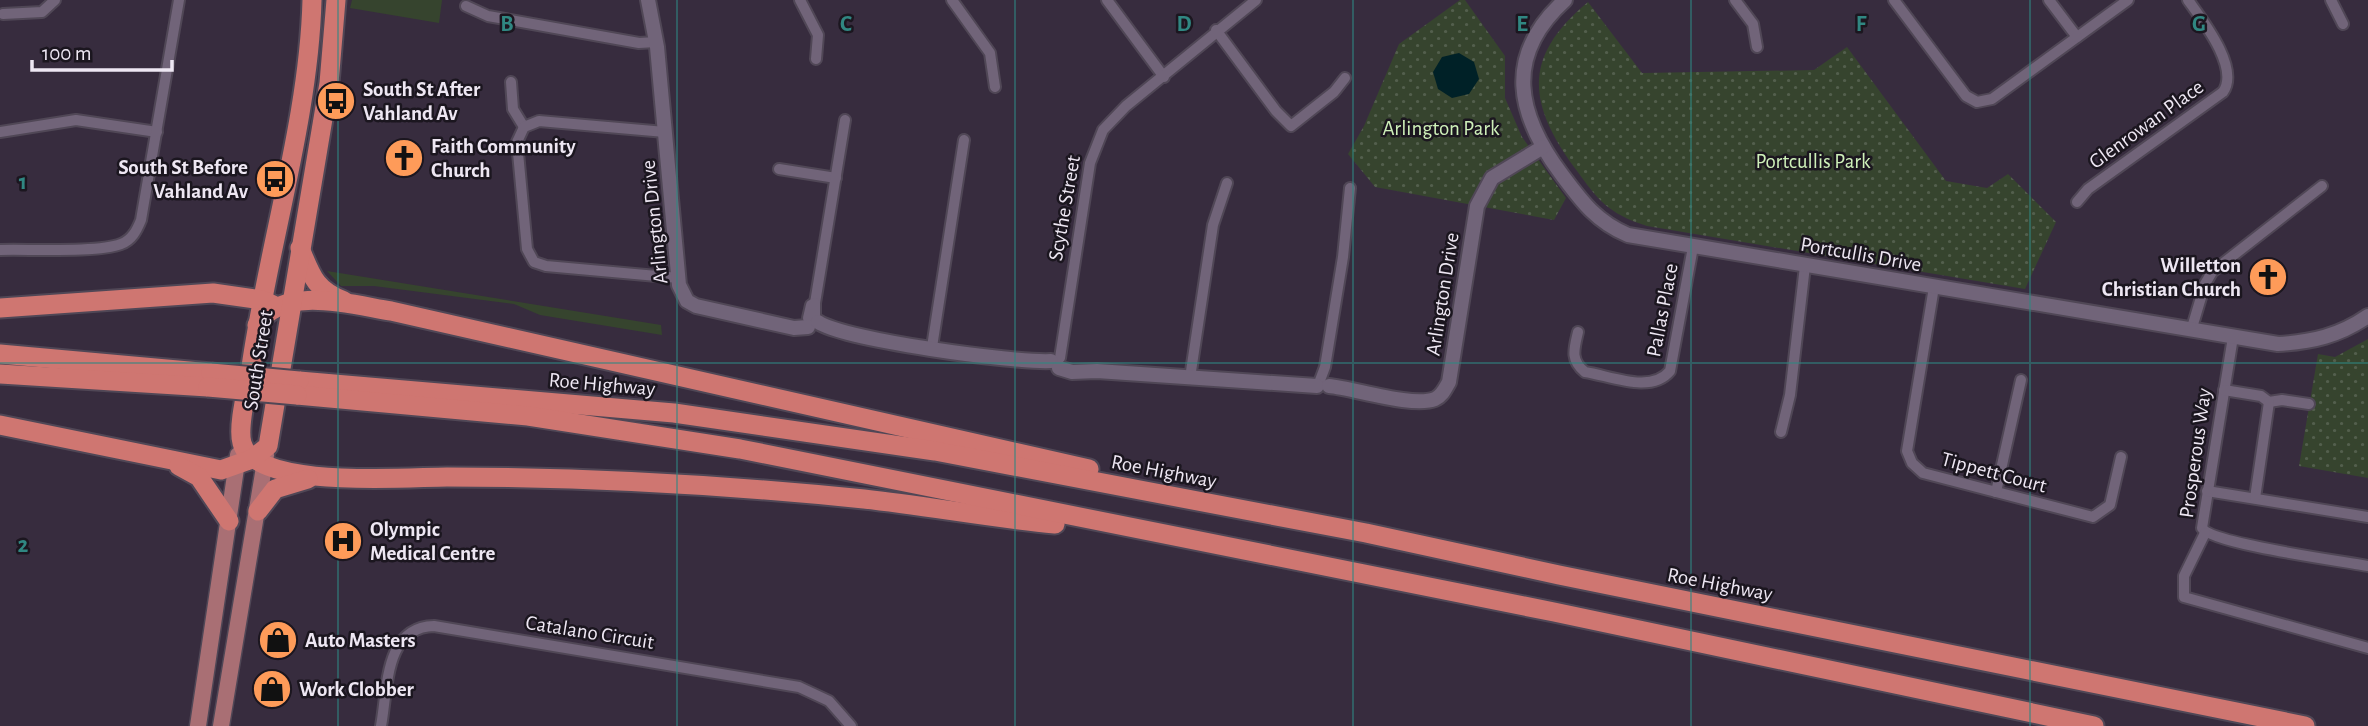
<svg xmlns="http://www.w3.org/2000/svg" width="2368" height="726" viewBox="0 0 2368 726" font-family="'Alegreya Sans',sans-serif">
	<defs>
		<pattern id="park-dots" width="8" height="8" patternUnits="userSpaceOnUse" patternTransform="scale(1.75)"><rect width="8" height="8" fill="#36442e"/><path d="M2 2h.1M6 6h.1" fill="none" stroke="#535f4d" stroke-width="1.8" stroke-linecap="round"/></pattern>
	</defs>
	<rect width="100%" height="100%" fill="#372c3e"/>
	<g fill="#36442e">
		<path d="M352 0H442L439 23 350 8Z"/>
		<path d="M327 271 661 325 662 335 540 315 514 304 374 286H341Z"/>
	</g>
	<g fill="url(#park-dots)">
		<path d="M1460 0H1465L1505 56V98L1522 137 1566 198 1554 220 1375 187 1348 154 1364 126 1399 44Z"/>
		<path d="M1588 2 1642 73 1814 70 1847 47 1946 181 1987 188 2008 174 2056 222 2025 289 1647 226C1607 213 1599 201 1574 167 1527 102 1523 56 1588 2Z"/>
		<path d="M2368 339V478L2299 466 2318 354 2335 357Z"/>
	</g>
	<path fill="#002127" d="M1459 53 1474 62 1479 79 1469 94 1452 98 1438 89 1433 72 1442 57Z"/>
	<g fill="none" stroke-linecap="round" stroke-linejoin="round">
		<g stroke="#504756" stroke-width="14">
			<g id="street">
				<path d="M800 0 818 35 816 59"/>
				<path d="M952 0 990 53 995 87"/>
				<path d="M1107 0 1164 77"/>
				<path d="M1735 0 1753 24 1757 47"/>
				<path d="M1894 0 1966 96 1977 102 1992 99 2128 0"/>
				<path d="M2049 0 2077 37"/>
				<path d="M2331 0 2343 24"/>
				<path d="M466 6 488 16 639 43 656 42"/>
				<path d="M3 14 42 12 55 0"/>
				<path d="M1216 30 1276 111 1291 126 1334 92 1345 78"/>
				<path d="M511 82 513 109 524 127"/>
				<path d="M0 132 76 120 157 132"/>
				<path d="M665 132 539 121 524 127 517 142 527 249 534 262 546 266 679 278"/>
				<path d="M779 169 836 178"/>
				<path d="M2077 202 2088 189 2223 92C2240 68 2203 21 2188 0"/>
				<path d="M0 250C27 249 99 253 121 244 132 240 137 230 141 220L179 0"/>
				<path d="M1934 287 1907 451 1912 463 1923 473 2093 517 2110 505 2121 457"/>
				<path d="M815 303 845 120"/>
				<path d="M808 318 811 305 815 303V318"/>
				<path d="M2191 331 2205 284 2212 272 2322 186"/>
				<path d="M1578 332C1574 349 1570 360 1585 372 1611 376 1651 394 1670 371L1693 247"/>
				<path d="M2233 337 2202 528C2212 544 2342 561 2368 566"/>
				<path d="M932 347 964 140"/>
				<path d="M1060 358 1090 163 1103 130 1126 106 1256 0"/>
				<path d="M1190 378 1213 225 1227 183"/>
				<path d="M1319 383 1325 367 1343 257 1350 188"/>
				<path d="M2224 390 2261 396 2269 402 2282 400 2309 404"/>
				<path d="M1781 432 1790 395 1805 266"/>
				<path d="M2207 491 2368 517"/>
				<path d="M1996 492 2021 380"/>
				<path d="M2255 498 2269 402"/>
				<path d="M2205 533 2184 576V597L2368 648"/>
				<path d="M381 726C388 689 384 627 434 626L799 687 829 701 851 726"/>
			</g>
		</g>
		<g stroke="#504756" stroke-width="18">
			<g id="secondary">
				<path d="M648 0 657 47 679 285 687 301 696 306 794 328 808 327"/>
				<path d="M1565 0C1503 56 1517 115 1562 175 1582 202 1597 222 1628 235L2278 344C2312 342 2339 336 2368 316"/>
				<path d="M818 322C845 340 1014 363 1051 361"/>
				<path d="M1059 368 1072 372 1097 371 1317 386"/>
				<path d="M1329 386C1353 388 1413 408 1435 399 1442 396 1445 389 1449 382L1477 206 1492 178 1543 147"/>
			</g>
		</g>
		<g stroke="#504756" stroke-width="19">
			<g id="primary">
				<path d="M198 726 238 455"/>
				<path d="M221 726 266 455"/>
			</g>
		</g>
		<g stroke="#504756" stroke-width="23">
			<g id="highway">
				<path d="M312 0C309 119 268 247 251 367 248 386 237 426 242 443 254 490 407 477 447 477 586 477 726 485 864 499 928 506 991 518 1055 524"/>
				<path d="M300 248C311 275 315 290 344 301"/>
				<path d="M0 308 213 293 262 300 273 305"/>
				<path d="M257 325C283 284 352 305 391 311L1089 469"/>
				<path d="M0 354 211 373"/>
				<path d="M0 374 208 387"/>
				<path d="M299 381 674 413 935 451 1366 533 1559 575 2305 726"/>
				<path d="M297 395 528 416 740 449 1554 612 2094 726"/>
				<path d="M0 425 221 470 252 459 268 446 329 83 336 0"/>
				<path d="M179 466 199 477 229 521"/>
				<path d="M258 511 275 489 308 479"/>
			</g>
		</g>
		<use href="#street" stroke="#716479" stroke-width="10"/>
		<use href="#secondary" stroke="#716479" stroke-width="14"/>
		<use href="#primary" stroke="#a96f74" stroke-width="16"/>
		<use href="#highway" stroke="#cf7671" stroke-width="19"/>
		<g stroke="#504756" stroke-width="23" stroke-linecap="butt">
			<g id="highway-bridge">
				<path d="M211 373 299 381"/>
				<path d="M208 387 297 395"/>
			</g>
		</g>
		<use href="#highway-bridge" stroke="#cf7671" stroke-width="19"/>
	</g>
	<path fill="none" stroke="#308782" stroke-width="2" stroke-opacity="0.55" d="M338 0V726M677 0V726M1015 0V726M1353 0V726M1691 0V726M2030 0V726M0 363H2368"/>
	<defs>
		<g id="bus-disc" transform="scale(2.0125)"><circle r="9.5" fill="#fe9b59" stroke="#1b161f"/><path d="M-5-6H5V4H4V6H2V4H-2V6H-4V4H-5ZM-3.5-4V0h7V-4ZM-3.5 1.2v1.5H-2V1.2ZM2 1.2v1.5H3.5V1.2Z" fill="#111"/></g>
		<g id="church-disc" transform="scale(2.0125)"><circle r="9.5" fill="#fe9b59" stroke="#1b161f"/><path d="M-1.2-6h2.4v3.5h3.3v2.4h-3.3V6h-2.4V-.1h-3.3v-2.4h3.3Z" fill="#111"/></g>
		<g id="hospital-disc" transform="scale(2.0125)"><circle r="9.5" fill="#fe9b59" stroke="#1b161f"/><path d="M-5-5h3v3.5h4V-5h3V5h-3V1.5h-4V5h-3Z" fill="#111"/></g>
		<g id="shop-disc" transform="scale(2.0125)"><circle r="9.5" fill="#fe9b59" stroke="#1b161f"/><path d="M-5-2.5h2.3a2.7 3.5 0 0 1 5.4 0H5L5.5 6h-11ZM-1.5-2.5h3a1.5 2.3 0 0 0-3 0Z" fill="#111"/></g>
	</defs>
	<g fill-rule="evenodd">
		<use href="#bus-disc" x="336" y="101"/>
		<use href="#church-disc" x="404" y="158"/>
		<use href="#bus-disc" x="275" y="179"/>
		<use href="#church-disc" x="2268" y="277"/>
		<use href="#hospital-disc" x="343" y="541"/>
		<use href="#shop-disc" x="278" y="640"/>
		<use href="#shop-disc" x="272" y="689"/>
	</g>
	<g text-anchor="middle" stroke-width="5" stroke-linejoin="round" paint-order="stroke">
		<g font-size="21" font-weight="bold" fill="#eee7f3" stroke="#1b161f" text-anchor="start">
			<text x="363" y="96">South St After<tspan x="363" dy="24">Vahland Av</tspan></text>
			<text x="431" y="153">Faith Community<tspan x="431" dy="24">Church</tspan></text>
			<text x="248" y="174" text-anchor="end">South St Before<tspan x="248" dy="24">Vahland Av</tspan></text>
			<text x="2241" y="272" text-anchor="end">Willetton<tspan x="2241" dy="24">Christian Church</tspan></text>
			<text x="370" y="536">Olympic<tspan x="370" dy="24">Medical Centre</tspan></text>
			<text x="305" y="647">Auto Masters</text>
			<text x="299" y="696">Work Clobber</text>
		</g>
		<g font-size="21" fill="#eee7f3" stroke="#1b161f">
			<text transform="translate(2146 124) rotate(-36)" y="7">Glenrowan Place</text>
			<text transform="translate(1064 208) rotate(-80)" y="7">Scythe Street</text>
			<text transform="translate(654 222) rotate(-96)" y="7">Arlington Drive</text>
			<text transform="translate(1861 254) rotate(10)" y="7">Portcullis Drive</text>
			<text transform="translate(1442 294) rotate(-81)" y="7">Arlington Drive</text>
			<text transform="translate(1662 310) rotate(-79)" y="7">Pallas Place</text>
			<text transform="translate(258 360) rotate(-81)" y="7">South Street</text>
			<text transform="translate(602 384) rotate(5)" y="7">Roe Highway</text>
			<text transform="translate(2195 453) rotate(-82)" y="7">Prosperous Way</text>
			<text transform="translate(1164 471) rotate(11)" y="7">Roe Highway</text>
			<text transform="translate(1994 472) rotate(15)" y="7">Tippett Court</text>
			<text transform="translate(1720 584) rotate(11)" y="7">Roe Highway</text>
			<text transform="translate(590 632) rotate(9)" y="7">Catalano Circuit</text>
		</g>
		<g font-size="21" fill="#cef0b9" stroke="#1b161f">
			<text x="1441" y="135">Arlington Park</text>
			<text x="1813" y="168">Portcullis Park</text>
		</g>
	</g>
	<g font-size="23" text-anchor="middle" font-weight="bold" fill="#308782" stroke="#1b161f" stroke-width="5" stroke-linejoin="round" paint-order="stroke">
		<text x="507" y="31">B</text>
		<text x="846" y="31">C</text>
		<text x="1184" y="31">D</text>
		<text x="1522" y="31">E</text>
		<text x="1861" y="31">F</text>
		<text x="2199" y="31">G</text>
		<text x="23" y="189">1</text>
		<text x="23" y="552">2</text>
	</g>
	<path d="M32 60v10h140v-10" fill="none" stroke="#eee7f3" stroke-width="3.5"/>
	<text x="42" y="60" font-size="21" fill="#eee7f3" stroke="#1b161f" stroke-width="5" paint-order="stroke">100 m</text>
</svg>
